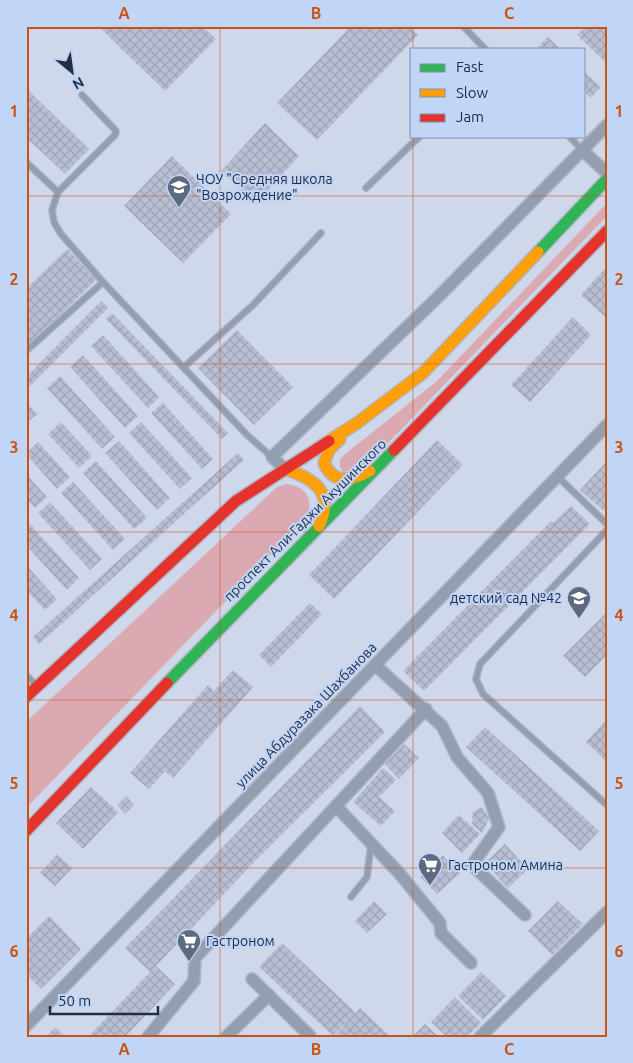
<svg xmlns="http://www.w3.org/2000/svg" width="633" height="1063" viewBox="0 0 633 1063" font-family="Ubuntu,sans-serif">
	<defs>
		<pattern id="building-cross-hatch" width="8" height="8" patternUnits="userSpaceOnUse" patternTransform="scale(1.25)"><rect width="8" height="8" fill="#b9bfd3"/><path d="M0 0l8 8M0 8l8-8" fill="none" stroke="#9fa4b6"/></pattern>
	</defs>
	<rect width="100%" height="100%" fill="#ced8ea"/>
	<g fill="#daa9b1">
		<path d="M607 203V216L365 467 343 472 340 467V459L345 454 436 382Z"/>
		<path d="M286 484C305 486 314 498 307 517L26 808V722L277 487Z"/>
	</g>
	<g fill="url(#building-cross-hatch)">
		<path d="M98 26H202L216 39 165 91Z"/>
		<path d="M351 26H409L418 35 317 140 277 103Z"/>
		<path d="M586 26H607V64L577 35Z"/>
		<path d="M548 37 560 49H539L538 47Z"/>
		<path d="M584 71 601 87 591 98 584 92Z"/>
		<path d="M26 88 89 149 65 174 26 137Z"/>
		<path d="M265 123 299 156 256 203 221 171Z"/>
		<path d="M172 156 231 214 183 263 124 206Z"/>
		<path d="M67 249 97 279 26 349V289Z"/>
		<path d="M607 266V315L605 317 581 295Z"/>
		<path d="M101 301 108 308 26 390V377Z"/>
		<path d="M112 313 228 433 222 439 106 319Z"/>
		<path d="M573 317 591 335 530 402 511 385Z"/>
		<path d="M237 330 293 387 254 425 198 368Z"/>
		<path d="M103 335 159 397 148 408 91 346Z"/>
		<path d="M83 355 138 416 125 428 70 367Z"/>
		<path d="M60 376 115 437 102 449 47 388Z"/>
		<path d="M26 402 37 414 26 423Z"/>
		<path d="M163 403 213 459 202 469 151 413Z"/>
		<path d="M61 422 92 456 79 468 48 434Z"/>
		<path d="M141 422 192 478 180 489 129 433Z"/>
		<path d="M437 440 463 465 334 599 309 575Z"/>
		<path d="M119 441 170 498 157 510 105 453Z"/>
		<path d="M38 442 70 477 57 489 26 454Z"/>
		<path d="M238 453 244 460 39 644 33 637Z"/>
		<path d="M96 461 147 518 134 529 83 473Z"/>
		<path d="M607 461V508L604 511 580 490Z"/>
		<path d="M26 474 47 497 35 508 26 499Z"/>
		<path d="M73 482 125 539 113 550 61 493Z"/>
		<path d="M50 502 102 559 90 570 38 513Z"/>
		<path d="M571 506 590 524 424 691 403 671 551 521 553 523Z"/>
		<path d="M28 522 79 578 67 590 26 545V524Z"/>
		<path d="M26 565 57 599 45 610 26 590Z"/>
		<path d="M310 603 322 614 271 667 259 655Z"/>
		<path d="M607 612V655L585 677 563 656Z"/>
		<path d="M233 670 253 687 173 778 165 771 149 789 130 773 208 685 214 691Z"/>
		<path d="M360 706 385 732 254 862 156 966 175 984 125 1037H88L150 972 125 948Z"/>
		<path d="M607 719V762L586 742Z"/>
		<path d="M485 727 599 831 580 851 466 747Z"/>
		<path d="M404 744 419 758 399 779 385 764Z"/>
		<path d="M383 768 396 780 379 797 395 811 381 826 353 802Z"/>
		<path d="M91 787 118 812 83 849 56 823Z"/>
		<path d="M126 796 134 805 125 814 117 805Z"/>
		<path d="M482 807 489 818 482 833 472 824 473 812Z"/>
		<path d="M459 815 480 834 462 853 442 833Z"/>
		<path d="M505 844 528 869 508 888 485 863Z"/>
		<path d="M57 854 72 868 55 886 40 873Z"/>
		<path d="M443 855 460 873 437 894 420 877Z"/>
		<path d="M374 901 387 914 367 933 355 921Z"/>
		<path d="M558 901 583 924 552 955 528 931Z"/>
		<path d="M49 916 81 949 41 989 26 974V939Z"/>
		<path d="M282 943 356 1013 360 1008 391 1037H334L352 1017 333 1036 259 967Z"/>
		<path d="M481 972 506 996 483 1020 458 996Z"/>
		<path d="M455 997 481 1023 467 1037H447L431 1022Z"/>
		<path d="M425 1024 439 1037H412Z"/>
		<path d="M55 1027 66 1037H46Z"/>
	</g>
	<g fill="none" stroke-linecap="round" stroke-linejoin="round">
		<g stroke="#aeb7c6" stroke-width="8">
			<g id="lane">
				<path d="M463 26 485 49"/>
				<path d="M569 136 582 150"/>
				<path d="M26 162 58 192 52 210 54 222 61 234 103 282 247 435 272 457"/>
				<path d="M366 188 420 136"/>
				<path d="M58 192 115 135 116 131 82 95"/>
				<path d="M26 351 103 282"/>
				<path d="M184 367 253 305 321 233"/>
				<path d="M558 477 607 524"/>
				<path d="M607 530 480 664 476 679 483 694 607 805"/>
				<path d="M26 675 34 683"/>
				<path d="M351 897 367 877 371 844"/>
			</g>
		</g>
		<g stroke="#aeb7c6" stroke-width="14">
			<g id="street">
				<path d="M582 150 607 173"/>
				<path d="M285 469 272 457 438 297 607 125"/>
				<path d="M375 665 442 726 457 757 488 793 499 827 472 865 525 915"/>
				<path d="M336 806 399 873 440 923 441 933 471 963"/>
				<path d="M252 979 310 1036"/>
				<path d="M26 1026 607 425"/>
				<path d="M148 1037 194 981 195 958 426 709"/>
				<path d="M226 1037 269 995"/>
				<path d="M480 1037 607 912"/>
			</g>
		</g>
		<g stroke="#aeb7c6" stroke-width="14">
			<g id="fast">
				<path d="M538 252 607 179"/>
				<path d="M167 683 394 450"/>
			</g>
		</g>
		<g stroke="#aeb7c6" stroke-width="14">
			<g id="slow">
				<path d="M340 439 329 450 324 463C334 485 351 481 370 471"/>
				<path d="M329 441 357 423 423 373 538 252"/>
				<path d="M285 469C315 479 335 492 319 526"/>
			</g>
		</g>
		<g stroke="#aeb7c6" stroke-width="14">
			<g id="jam">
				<path d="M394 450 607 231"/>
				<path d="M26 697 236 501 329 441"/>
				<path d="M26 831 167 683"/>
			</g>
		</g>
		<use href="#lane" stroke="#949eb1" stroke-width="5.5"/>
		<use href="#street" stroke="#949eb1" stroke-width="11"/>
		<use href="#fast" stroke="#30b455" stroke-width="11"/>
		<use href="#slow" stroke="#ff9f0a" stroke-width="11"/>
		<use href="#jam" stroke="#e5322d" stroke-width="11"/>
	</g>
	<path fill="none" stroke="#ca5314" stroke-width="1" stroke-opacity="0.55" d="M220 26V1037M413 26V49M413 136V1037M26 196H607M26 364H607M26 532H607M26 700H607M26 868H607"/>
	<defs>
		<g id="school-pin" transform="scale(1.25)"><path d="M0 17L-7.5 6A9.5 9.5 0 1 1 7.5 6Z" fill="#5e6a7e" stroke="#c1d5f7"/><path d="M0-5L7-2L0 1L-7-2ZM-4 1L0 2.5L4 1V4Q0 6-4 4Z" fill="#fff"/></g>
		<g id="supermarket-pin" transform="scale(1.25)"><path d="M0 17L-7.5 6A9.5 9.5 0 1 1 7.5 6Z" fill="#5e6a7e" stroke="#c1d5f7"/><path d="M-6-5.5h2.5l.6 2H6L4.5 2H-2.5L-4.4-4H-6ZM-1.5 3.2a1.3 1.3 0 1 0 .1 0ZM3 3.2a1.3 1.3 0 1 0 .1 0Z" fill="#fff"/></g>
	</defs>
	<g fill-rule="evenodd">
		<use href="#school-pin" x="179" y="187"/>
		<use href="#school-pin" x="579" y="598"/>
		<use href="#supermarket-pin" x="430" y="865"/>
		<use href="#supermarket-pin" x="189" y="941"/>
	</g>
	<g text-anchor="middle" stroke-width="4" stroke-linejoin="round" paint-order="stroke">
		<g font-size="14" fill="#222e44" stroke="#c1d5f7" text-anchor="start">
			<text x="196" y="184">ЧОУ "Средняя школа<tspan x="196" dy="16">"Возрождение"</tspan></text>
			<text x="562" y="603" text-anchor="end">детский сад №42</text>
			<text x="448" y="870">Гастроном Амина</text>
			<text x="206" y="946">Гастроном</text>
		</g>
		<g font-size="14" fill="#222e44" stroke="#c1d5f7">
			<text transform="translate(305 520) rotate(-45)" y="5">проспект Али-Гаджи Акушинского</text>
			<text transform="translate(306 715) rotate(-46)" y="5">улица Абдуразака Шахбанова</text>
		</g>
	</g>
	<rect width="633" height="1063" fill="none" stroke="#c1d5f7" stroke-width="55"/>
	<rect x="410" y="48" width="175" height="90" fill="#c1d5f7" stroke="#8192af"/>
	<rect x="420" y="64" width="25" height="8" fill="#30b455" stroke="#8192af"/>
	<text x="456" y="72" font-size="15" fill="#222e44">Fast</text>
	<rect x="420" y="89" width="25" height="8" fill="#ff9f0a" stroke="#8192af"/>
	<text x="456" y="98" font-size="15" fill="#222e44">Slow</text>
	<rect x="420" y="114" width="25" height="8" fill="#e5322d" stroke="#8192af"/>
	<text x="456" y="122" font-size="15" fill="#222e44">Jam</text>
	<g transform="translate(72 72) rotate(151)" stroke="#c1d5f7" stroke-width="4" paint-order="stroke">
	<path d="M0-4L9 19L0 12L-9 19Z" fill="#222e44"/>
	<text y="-8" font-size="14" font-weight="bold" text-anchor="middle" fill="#222e44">N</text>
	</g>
	<path d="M50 1006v8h108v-8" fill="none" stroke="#222e44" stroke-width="2.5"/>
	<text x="58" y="1006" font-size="15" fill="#222e44" stroke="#c1d5f7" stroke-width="4" paint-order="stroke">50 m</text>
	<rect x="28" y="28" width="578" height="1008" fill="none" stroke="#ca5314" stroke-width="2"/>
	<g font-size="16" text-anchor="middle" font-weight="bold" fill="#ca5314">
		<text x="124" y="19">A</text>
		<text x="316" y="19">B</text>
		<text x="509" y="19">C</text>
		<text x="14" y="117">1</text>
		<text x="619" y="117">1</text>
		<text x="14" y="285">2</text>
		<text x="619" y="285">2</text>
		<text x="14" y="453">3</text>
		<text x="619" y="453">3</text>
		<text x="14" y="621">4</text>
		<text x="619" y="621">4</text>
		<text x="14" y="789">5</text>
		<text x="619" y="789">5</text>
		<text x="14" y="957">6</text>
		<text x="619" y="957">6</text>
		<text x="124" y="1055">A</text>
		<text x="316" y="1055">B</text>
		<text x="509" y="1055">C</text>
	</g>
</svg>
